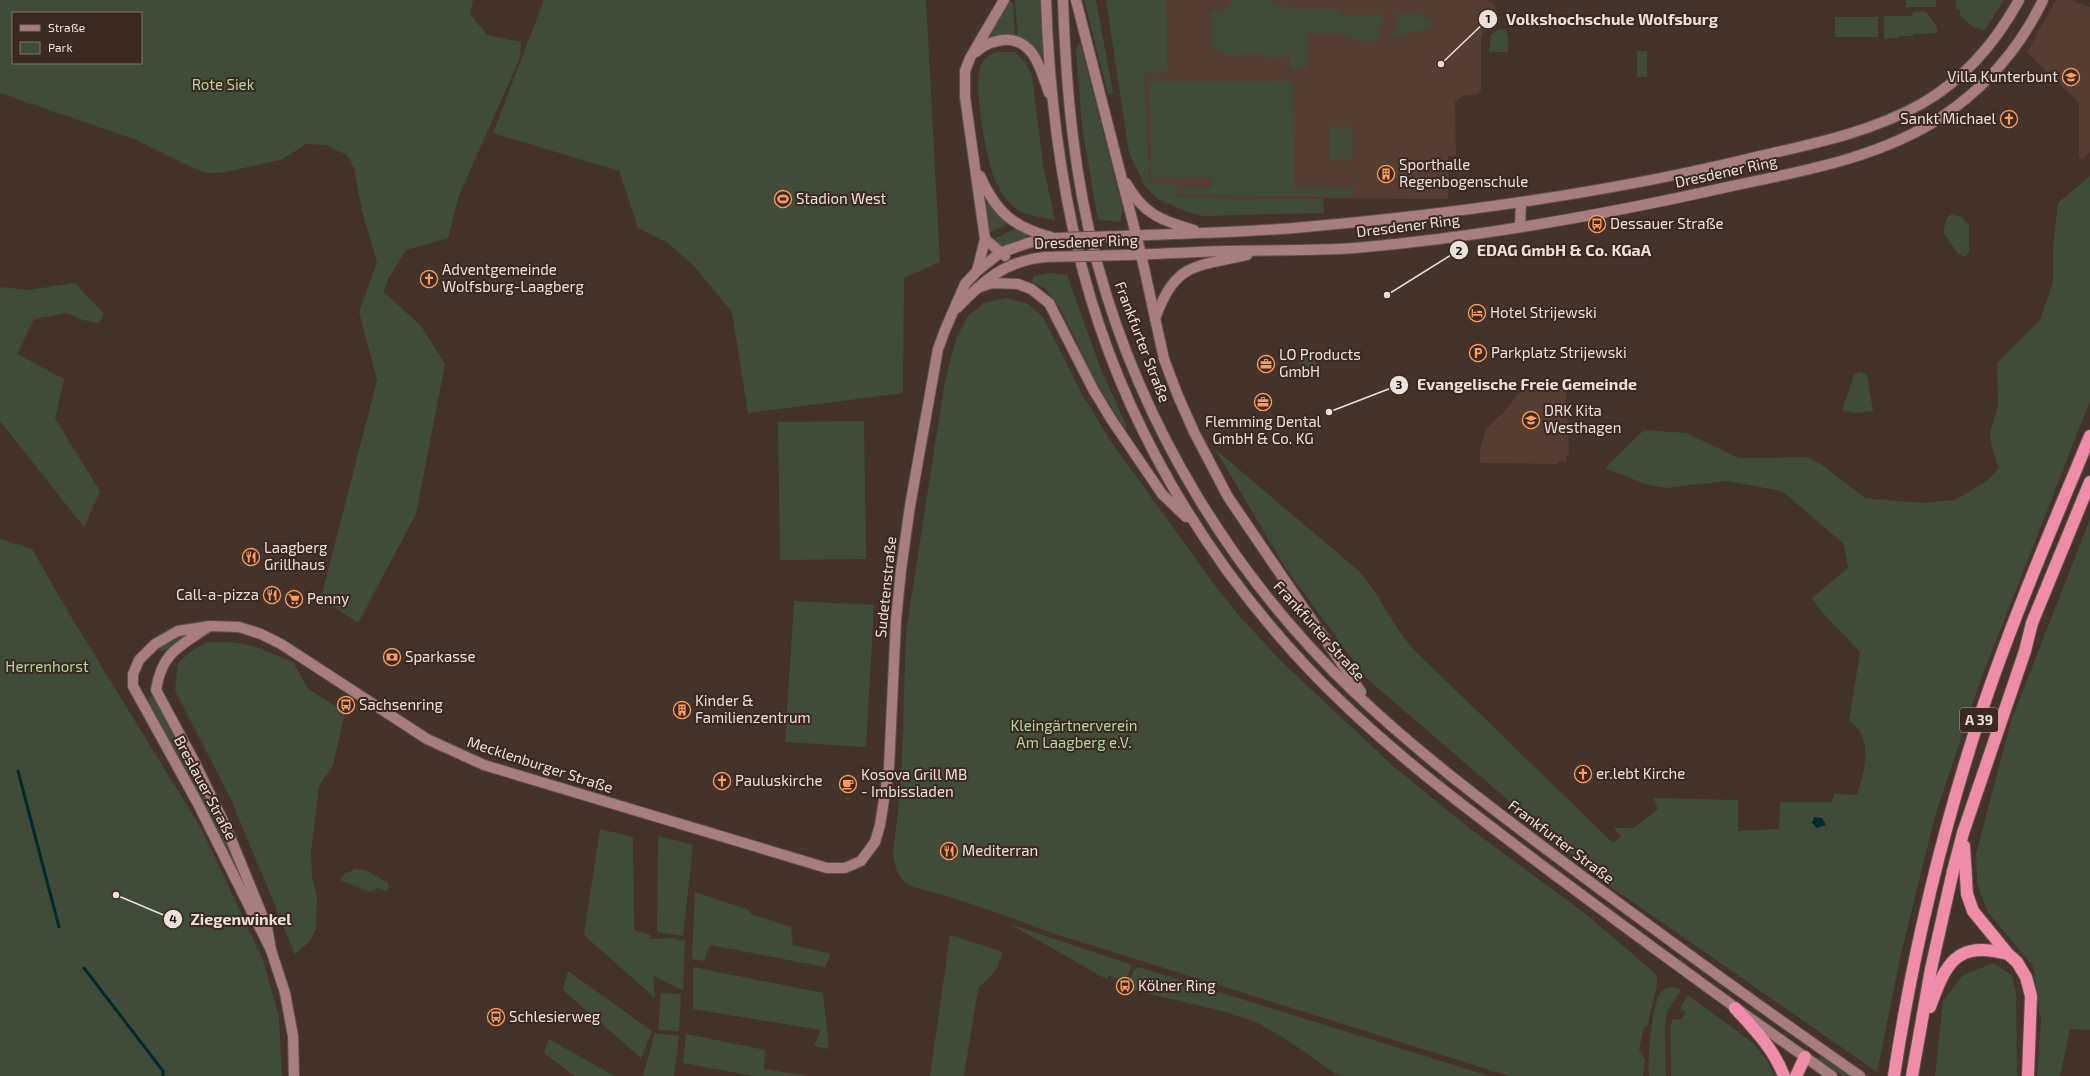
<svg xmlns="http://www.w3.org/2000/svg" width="2090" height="1076" viewBox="0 0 2090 1076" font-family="'Exo 2',sans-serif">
	<rect width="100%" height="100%" fill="#44332b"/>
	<g fill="#543e33">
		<path d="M1166 0H1486L1493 3 1496 9 1498 17 1494 24 1482 34 1481 40V90L1478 94 1463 96 1455 102 1456 156H1448V199L1191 198 1176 196 1150 184 1144 72H1168Z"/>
		<path d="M2056 0H2069L2090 7V152L2082 160 2079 157V103L2027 52Z"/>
		<path d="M1523 388 1563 389 1566 392 1569 453 1566 456V462L1560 461 1557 464 1480 463V449L1486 429 1505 411Z"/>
	</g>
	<g fill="#404c39" fill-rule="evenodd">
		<path d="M0 0H473L470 14 487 35 521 42 520 58 459 195 448 238 406 250 388 279 384 292 421 326 445 364 416 514 358 623 321 598 377 380 359 312 377 262 362 211 354 168 347 155 326 145 306 144 281 160 220 173H207L193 168 134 139 0 93ZM13 13H141V63H13Z"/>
		<path d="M544 0H926L940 262 904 278 903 393 748 413 732 312 694 266 667 242 638 228 619 171 493 133Z"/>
		<path d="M1009 0 1013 3 1015 37 1003 35 987 38 986 36Z"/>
		<path d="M1015 0H1040L1043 60 1030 44 1018 38Z"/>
		<path d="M1084 0H1096L1113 93 1108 94Z"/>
		<path d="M1106 0H1166L1168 72 1144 73 1150 184H1175L1176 196 1191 198 1323 199 1324 213 1204 216 1187 212 1158 199 1145 186 1129 153Z"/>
		<path d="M1232 0H1269C1280 12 1325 8 1342 9L1340 15H1384L1378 29 1380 36 1374 41H1361L1344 34H1307L1308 68H1291L1290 54C1278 58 1272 62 1262 53L1227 56 1211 46V12L1225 10Z"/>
		<rect x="1906" y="0" width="30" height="7"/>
		<path d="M1956 0H2004L1984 31 1972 26 1960 16V10L1956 9Z"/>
		<path d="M1913 12H1926L1937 27V33L1913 34V36H1899L1898 38 1884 39V16H1912Z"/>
		<path d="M1399 14H1420L1427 19 1431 20V28L1428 30 1408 31 1405 36H1393Z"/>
		<rect x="1835" y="17" width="43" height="20"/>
		<path d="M1505 29 1508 37V52H1489L1491 35 1498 30Z"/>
		<path d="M1080 42 1123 210 1120 222 1098 220 1082 127 1076 49Z"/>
		<rect x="1637" y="51" width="10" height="26"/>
		<path d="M997 52H1015L1025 62 1032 76 1043 165 1055 220C1039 217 1022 216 1010 203 1002 196 996 184 993 174 985 152 974 89 980 68 983 59 989 55 997 52Z"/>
		<path d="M1293 81 1294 188 1353 189V196L1182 195V187L1212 188V177H1151L1150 82Z"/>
		<rect x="1330" y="127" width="21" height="32"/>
		<path d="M2090 176V401L1981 679 1935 816 1900 958 1877 1072 1601 880 1366 678 1285 567 1215 449 1360 572C1381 596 1393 627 1414 650L1613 843 1621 837 1614 828H1634L1658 809 1653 798 1738 800V831L1779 829 1780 802H1832L1834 794 1857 795C1865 771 1874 737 1849 721L1860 652 1820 610 1812 598 1848 568 1844 544 1782 491 1727 481 1666 488 1645 484 1605 468 1644 430 1686 433 1739 458 1807 457 1821 464 1865 498 1923 503 1955 500 1988 480 1999 468 1992 448 1990 433 1998 406 1997 363 2040 320 2053 282V247L2058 203Z"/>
		<path d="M988 203 1008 224 989 233 984 204Z"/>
		<path d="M1952 214 1962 217 1969 226V252L1965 257 1958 254 1943 232 1947 218Z"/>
		<path d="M1014 229 1026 234V241L1003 249 992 240Z"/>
		<path d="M1050 273 1067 275 1100 367 1127 427 1125 429 1098 386 1061 310 1045 288 1032 282 1034 276Z"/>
		<path d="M75 283 104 314 99 323 83 320 67 313 34 319 17 354 64 379 55 419 100 491 84 527 0 421V287L29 290Z"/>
		<path d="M1007 298 1028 304 1043 317 1082 394 1110 440 1216 587 1242 619 1281 661 1393 766 1468 827 1587 915 1657 975C1658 991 1650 1008 1648 1025L1644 1028 1639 1049 1645 1060 1643 1076H1509L1049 932C1018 920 987 909 956 899 943 894 914 890 904 881 897 874 894 863 893 853L901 786 906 632 945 381 956 339 968 316 984 303Z"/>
		<path d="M1308 354 1312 357 1318 365 1317 369C1308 371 1300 369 1298 360L1304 355Z"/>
		<path d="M1861 372 1867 375 1873 411 1854 413 1842 410 1855 373Z"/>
		<path d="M864 421 866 559 780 560 778 422Z"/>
		<path d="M2090 519V1030L2070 1029 2060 1076H2037L2041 1021 2033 966 1988 912 1977 884 1976 854 2011 721Z"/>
		<path d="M0 539 32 549 73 620 202 830 263 960 279 1017 282 1076H0Z"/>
		<path d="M794 601 874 605 866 747 785 742Z"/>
		<path d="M186 631 198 632 161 652 158 647Z"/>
		<path d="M208 642H232L256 647 293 662 308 689 345 712 333 765 319 786 311 852 312 877 317 898 316 929 309 942 295 954 232 802 175 690 178 663 193 650Z"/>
		<path d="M155 695 221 827 244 882 242 883 200 800 147 699Z"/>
		<path d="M600 829 633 837 634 930 650 935V939L672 938 685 941 683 990 653 976 655 998 584 935Z"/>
		<path d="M658 836 693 845 683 936 657 932Z"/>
		<path d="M355 869C370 869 376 878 389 883L388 890 385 891 377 888 370 892 340 880 345 874Z"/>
		<path d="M695 892 749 910 751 914 791 927 793 945 831 954 825 967 710 945 704 961 692 959Z"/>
		<path d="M1010 924 1132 965 1125 982 1109 976 1107 979 1097 974Z"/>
		<path d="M950 935 1003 952 996 970 978 989 964 1076H930Z"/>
		<path d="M1994 963 2012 976 2016 993 2017 1076H1935L1943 1001 1963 975Z"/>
		<path d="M693 967 823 993 829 1049 814 1046 821 1030 693 1009Z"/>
		<path d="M1138 967 1489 1076H1339L1287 1040 1258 1023 1226 1012 1133 990 1134 986 1128 983 1134 970Z"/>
		<path d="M568 971 652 1031 641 1058 563 990Z"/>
		<path d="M1670 987 1681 989 1667 1012 1665 1025 1666 1076H1649C1647 1061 1652 1005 1660 994 1662 990 1666 989 1670 987Z"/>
		<path d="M661 993 681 994 679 1031 658 1030Z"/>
		<path d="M1688 995 1753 1043 1766 1059 1775 1076H1671L1670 1026 1673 1019H1681L1686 1013 1680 1008Z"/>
		<path d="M655 1033 679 1036 674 1076H643Z"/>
		<path d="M686 1034 765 1050 764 1069 808 1076H754L683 1063Z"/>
		<path d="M549 1039 614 1076H575L544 1053Z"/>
		<path d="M1821 1057 1851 1076H1843L1818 1059Z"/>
	</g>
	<path fill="#002c2f" d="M1814 817 1822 818 1826 825 1817 828 1812 823Z"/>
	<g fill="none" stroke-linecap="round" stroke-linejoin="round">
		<g stroke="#002c2f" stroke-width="3">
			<path d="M18 771 59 927"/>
			<path d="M84 968 163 1071V1076"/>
		</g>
		<g stroke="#60524b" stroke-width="12">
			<g id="secondary">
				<path d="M1046 0C1049 91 1060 183 1083 271 1122 419 1202 555 1306 666 1381 746 1471 812 1559 878 1649 945 1740 1012 1832 1076"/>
				<path d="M1063 0C1066 89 1074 180 1098 266 1142 427 1233 576 1353 691 1418 753 1490 807 1562 861 1660 934 1759 1006 1860 1076"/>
				<path d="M1076 0 1141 254 1164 359 1178 396 1194 432 1228 497 1361 692"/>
				<path d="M976 52C984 44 992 42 1003 40 1034 37 1041 71 1049 93"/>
				<path d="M980 176C996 212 1013 227 1051 237"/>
				<path d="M1126 183C1143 214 1162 221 1194 230"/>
				<path d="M1520 226 1521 202"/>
				<path d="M1122 236C1183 233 1244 233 1305 227 1453 214 1602 194 1747 159 1806 145 1868 134 1921 104 1963 80 1996 42 2019 0"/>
				<path d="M985 239 1005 256"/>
				<path d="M1126 255C1159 254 1192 252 1225 251 1268 250 1312 251 1355 248 1482 237 1608 214 1732 186 1802 171 1879 158 1940 118 1984 89 2020 48 2043 0"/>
				<path d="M977 271 985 239 965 97V71L970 58 1004 0"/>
				<path d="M977 288 992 283 1018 284 1031 289 1049 303 1094 391 1111 419 1162 494 1186 517"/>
				<path d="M957 308C984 280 1005 261 1045 257"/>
				<path d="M1155 319C1175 262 1195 267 1247 255"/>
				<path d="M208 627C179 647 162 652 156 690L193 759 226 827 267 927 271 950 285 993 293 1036 294 1076"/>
				<path d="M271 950 197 802 133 686V674L139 660 155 644 178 631 210 626 239 627 261 634 281 644 427 739 484 765 827 868H845L861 861 875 842 880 825 889 768 896 620 901 570 910 506 938 349 945 330 965 284 977 271 1000 253 1028 243 1055 238"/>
			</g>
		</g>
		<g stroke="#60524b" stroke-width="14">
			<g id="highway">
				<path d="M1964 846 1967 894 1973 911 2008 954 2017 962 2026 977 2031 996 2028 1076"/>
				<path d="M1930 1007C1946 963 1956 940 2008 954"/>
				<path d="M1735 1008C1754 1029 1774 1049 1784 1076"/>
				<path d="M1796 1076 1805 1057"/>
				<path d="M1894 1076C1912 957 1940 840 1977 725 2009 627 2050 532 2090 436"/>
				<path d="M1912 1076 1931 969 1953 871 1963 833 2025 651 2032 623 2090 482"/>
			</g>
		</g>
		<use href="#secondary" stroke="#a87d7f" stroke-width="10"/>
		<use href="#highway" stroke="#ee8caa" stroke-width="12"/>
		<g stroke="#60524b" stroke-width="12" stroke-linecap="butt">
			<g id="secondary-bridge">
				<path d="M1055 238 1122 236"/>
				<path d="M1045 257 1126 255"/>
			</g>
		</g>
		<use href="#secondary-bridge" stroke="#a87d7f" stroke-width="10"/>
	</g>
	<defs>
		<g id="school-ring" transform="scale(0.9)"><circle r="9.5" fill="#3a2921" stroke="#fe9b58" stroke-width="1.5"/><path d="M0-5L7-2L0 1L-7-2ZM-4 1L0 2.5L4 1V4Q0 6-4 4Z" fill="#fe9b58"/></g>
		<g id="church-ring" transform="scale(0.9)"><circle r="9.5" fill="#3a2921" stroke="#fe9b58" stroke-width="1.5"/><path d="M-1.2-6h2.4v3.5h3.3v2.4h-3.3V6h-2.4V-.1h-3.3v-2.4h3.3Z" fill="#fe9b58"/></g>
		<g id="building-ring" transform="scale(0.9)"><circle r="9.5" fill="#3a2921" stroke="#fe9b58" stroke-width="1.5"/><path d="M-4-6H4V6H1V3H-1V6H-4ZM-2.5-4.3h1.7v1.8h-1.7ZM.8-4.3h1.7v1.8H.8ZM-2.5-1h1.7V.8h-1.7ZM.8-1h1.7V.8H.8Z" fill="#fe9b58"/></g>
		<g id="stadium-ring" transform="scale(0.9)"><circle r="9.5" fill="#3a2921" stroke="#fe9b58" stroke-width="1.5"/><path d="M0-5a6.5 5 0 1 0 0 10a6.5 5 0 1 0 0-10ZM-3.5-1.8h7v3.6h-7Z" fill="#fe9b58"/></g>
		<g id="bus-ring" transform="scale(0.9)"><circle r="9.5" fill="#3a2921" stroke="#fe9b58" stroke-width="1.5"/><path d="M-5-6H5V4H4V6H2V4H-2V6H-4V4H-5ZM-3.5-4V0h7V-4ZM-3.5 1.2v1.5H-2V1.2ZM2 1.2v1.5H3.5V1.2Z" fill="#fe9b58"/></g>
		<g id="hotel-ring" transform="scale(0.9)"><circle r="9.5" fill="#3a2921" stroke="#fe9b58" stroke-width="1.5"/><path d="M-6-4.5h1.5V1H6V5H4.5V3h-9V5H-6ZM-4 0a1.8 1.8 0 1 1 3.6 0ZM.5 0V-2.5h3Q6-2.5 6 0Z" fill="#fe9b58"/></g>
		<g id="parking-ring" transform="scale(0.9)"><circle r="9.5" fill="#3a2921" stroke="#fe9b58" stroke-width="1.5"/><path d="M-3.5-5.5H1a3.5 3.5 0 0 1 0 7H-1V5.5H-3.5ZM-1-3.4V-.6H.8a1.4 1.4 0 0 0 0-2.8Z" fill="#fe9b58"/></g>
		<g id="office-ring" transform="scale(0.9)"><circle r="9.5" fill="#3a2921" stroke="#fe9b58" stroke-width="1.5"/><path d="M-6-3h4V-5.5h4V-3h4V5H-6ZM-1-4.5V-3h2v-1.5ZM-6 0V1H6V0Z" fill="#fe9b58"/></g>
		<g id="restaurant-ring" transform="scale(0.9)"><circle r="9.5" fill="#3a2921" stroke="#fe9b58" stroke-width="1.5"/><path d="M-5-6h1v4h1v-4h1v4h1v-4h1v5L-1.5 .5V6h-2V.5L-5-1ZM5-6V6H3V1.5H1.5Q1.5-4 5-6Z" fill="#fe9b58"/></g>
		<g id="supermarket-ring" transform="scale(0.9)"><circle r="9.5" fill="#3a2921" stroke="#fe9b58" stroke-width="1.5"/><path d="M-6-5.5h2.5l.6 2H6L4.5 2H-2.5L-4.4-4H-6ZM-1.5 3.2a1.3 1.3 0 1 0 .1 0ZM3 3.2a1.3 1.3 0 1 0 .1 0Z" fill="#fe9b58"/></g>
		<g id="bank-ring" transform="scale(0.9)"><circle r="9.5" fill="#3a2921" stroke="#fe9b58" stroke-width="1.5"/><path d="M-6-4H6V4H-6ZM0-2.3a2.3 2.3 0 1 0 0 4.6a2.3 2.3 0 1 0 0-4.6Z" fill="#fe9b58"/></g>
		<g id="cafe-ring" transform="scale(0.9)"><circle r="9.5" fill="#3a2921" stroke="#fe9b58" stroke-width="1.5"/><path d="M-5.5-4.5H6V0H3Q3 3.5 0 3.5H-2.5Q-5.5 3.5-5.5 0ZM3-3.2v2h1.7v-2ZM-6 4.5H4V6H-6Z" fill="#fe9b58"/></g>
	</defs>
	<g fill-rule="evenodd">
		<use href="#school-ring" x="2071" y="77"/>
		<use href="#church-ring" x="2009" y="119"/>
		<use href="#building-ring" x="1386" y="174"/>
		<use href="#stadium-ring" x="783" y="199"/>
		<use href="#bus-ring" x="1597" y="224"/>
		<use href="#church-ring" x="429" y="279"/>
		<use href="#hotel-ring" x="1477" y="313"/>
		<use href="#parking-ring" x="1478" y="353"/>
		<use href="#office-ring" x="1266" y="364"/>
		<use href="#office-ring" x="1263" y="402"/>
		<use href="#school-ring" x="1531" y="420"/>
		<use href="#restaurant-ring" x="251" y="557"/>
		<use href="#restaurant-ring" x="272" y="595"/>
		<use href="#supermarket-ring" x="294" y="599"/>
		<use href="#bank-ring" x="392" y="657"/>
		<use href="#bus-ring" x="346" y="705"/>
		<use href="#building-ring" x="682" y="710"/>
		<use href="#church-ring" x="1583" y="774"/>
		<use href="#church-ring" x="722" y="781"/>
		<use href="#cafe-ring" x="848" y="784"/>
		<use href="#restaurant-ring" x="949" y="851"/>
		<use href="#bus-ring" x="1125" y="986"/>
		<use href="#bus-ring" x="496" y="1017"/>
	</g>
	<g text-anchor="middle" stroke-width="4" stroke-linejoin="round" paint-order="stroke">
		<rect fill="#3a2921" stroke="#b7a9a3" stroke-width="1" x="1960" y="708" width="38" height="24" rx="3"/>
		<g font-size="14" font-weight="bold" fill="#ece0db">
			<text x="1979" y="725">A 39</text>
		</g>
		<g font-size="15" fill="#ece0db" stroke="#3a2921" text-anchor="start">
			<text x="2058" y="82" text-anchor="end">Villa Kunterbunt</text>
			<text x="1996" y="124" text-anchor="end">Sankt Michael</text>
			<text x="1399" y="170">Sporthalle<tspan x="1399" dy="17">Regenbogenschule</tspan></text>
			<text x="796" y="204">Stadion West</text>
			<text x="1610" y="229">Dessauer Straße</text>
			<text x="442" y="275">Adventgemeinde<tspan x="442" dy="17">Wolfsburg-Laagberg</tspan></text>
			<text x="1490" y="318">Hotel Strijewski</text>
			<text x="1491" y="358">Parkplatz Strijewski</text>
			<text x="1279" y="360">LO Products<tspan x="1279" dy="17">GmbH</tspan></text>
			<text x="1544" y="416">DRK Kita<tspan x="1544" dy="17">Westhagen</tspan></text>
			<text x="1263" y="427" text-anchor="middle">Flemming Dental<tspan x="1263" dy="17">GmbH &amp; Co. KG</tspan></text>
			<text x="264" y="553">Laagberg<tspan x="264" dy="17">Grillhaus</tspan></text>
			<text x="259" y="600" text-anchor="end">Call-a-pizza</text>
			<text x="307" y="604">Penny</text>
			<text x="405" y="662">Sparkasse</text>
			<text x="695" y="706">Kinder &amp;<tspan x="695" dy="17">Familienzentrum</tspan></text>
			<text x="359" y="710">Sachsenring</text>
			<text x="1596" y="779">er.lebt Kirche</text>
			<text x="861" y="780">Kosova Grill MB<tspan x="861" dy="17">- Imbissladen</tspan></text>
			<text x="735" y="786">Pauluskirche</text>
			<text x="962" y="856">Mediterran</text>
			<text x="1138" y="991">Kölner Ring</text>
			<text x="509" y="1022">Schlesierweg</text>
		</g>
		<g font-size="15" fill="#b4d4a1" stroke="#3a2921">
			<text x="223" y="90">Rote Siek</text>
			<text x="47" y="672">Herrenhorst</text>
			<text x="1074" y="731">Kleingärtnerverein<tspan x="1074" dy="17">Am Laagberg e.V.</tspan></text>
		</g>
		<g font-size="15" fill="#ece0db" stroke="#3a2921">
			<text transform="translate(1726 172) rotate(-12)" y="5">Dresdener Ring</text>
			<text transform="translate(1408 226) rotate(-7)" y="5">Dresdener Ring</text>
			<text transform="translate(1086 242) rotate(-2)" y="5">Dresdener Ring</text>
			<text transform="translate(1142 342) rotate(69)" y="5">Frankfurter Straße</text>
			<text transform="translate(886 587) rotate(-84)" y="5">Sudetenstraße</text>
			<text transform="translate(1319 631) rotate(48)" y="5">Frankfurter Straße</text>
			<text transform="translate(540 765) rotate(18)" y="5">Mecklenburger Straße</text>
			<text transform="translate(205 788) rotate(62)" y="5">Breslauer Straße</text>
			<text transform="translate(1561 842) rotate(37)" y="5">Frankfurter Straße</text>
		</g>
	</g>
	<path fill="none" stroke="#ece0db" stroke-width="1.5" d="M1441 64L1488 19M1387 295L1459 250M1329 412L1399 385M116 895L173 919"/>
	<g fill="#ece0db" stroke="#3a2921" stroke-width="1.5">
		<circle cx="1441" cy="64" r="4"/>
		<circle cx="1387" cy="295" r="4"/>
		<circle cx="1329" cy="412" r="4"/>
		<circle cx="116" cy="895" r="4"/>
		<circle cx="1488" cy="19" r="10"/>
		<circle cx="1459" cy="250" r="10"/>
		<circle cx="1399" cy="385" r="10"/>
		<circle cx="173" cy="919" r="10"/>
	</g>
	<g font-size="12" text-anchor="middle" font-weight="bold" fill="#111">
		<text x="1488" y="23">1</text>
		<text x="1459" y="255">2</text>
		<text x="1399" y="389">3</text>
		<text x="173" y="923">4</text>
	</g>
	<g font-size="16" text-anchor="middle" font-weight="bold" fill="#ece0db" stroke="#3a2921" stroke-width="4" stroke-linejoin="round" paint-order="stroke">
		<text x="1612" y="25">Volkshochschule Wolfsburg</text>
		<text x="1564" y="256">EDAG GmbH &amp; Co. KGaA</text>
		<text x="1527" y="390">Evangelische Freie Gemeinde</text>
		<text x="241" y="925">Ziegenwinkel</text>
	</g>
	<rect x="12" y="12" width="130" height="52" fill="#3a2921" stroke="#81726b"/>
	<rect x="20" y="25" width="20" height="6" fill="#a87d7f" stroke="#81726b"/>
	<text x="48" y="32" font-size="12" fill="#ece0db">Straße</text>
	<rect x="20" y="42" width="20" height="12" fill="#404c39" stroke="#81726b"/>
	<text x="48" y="52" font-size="12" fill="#ece0db">Park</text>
</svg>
